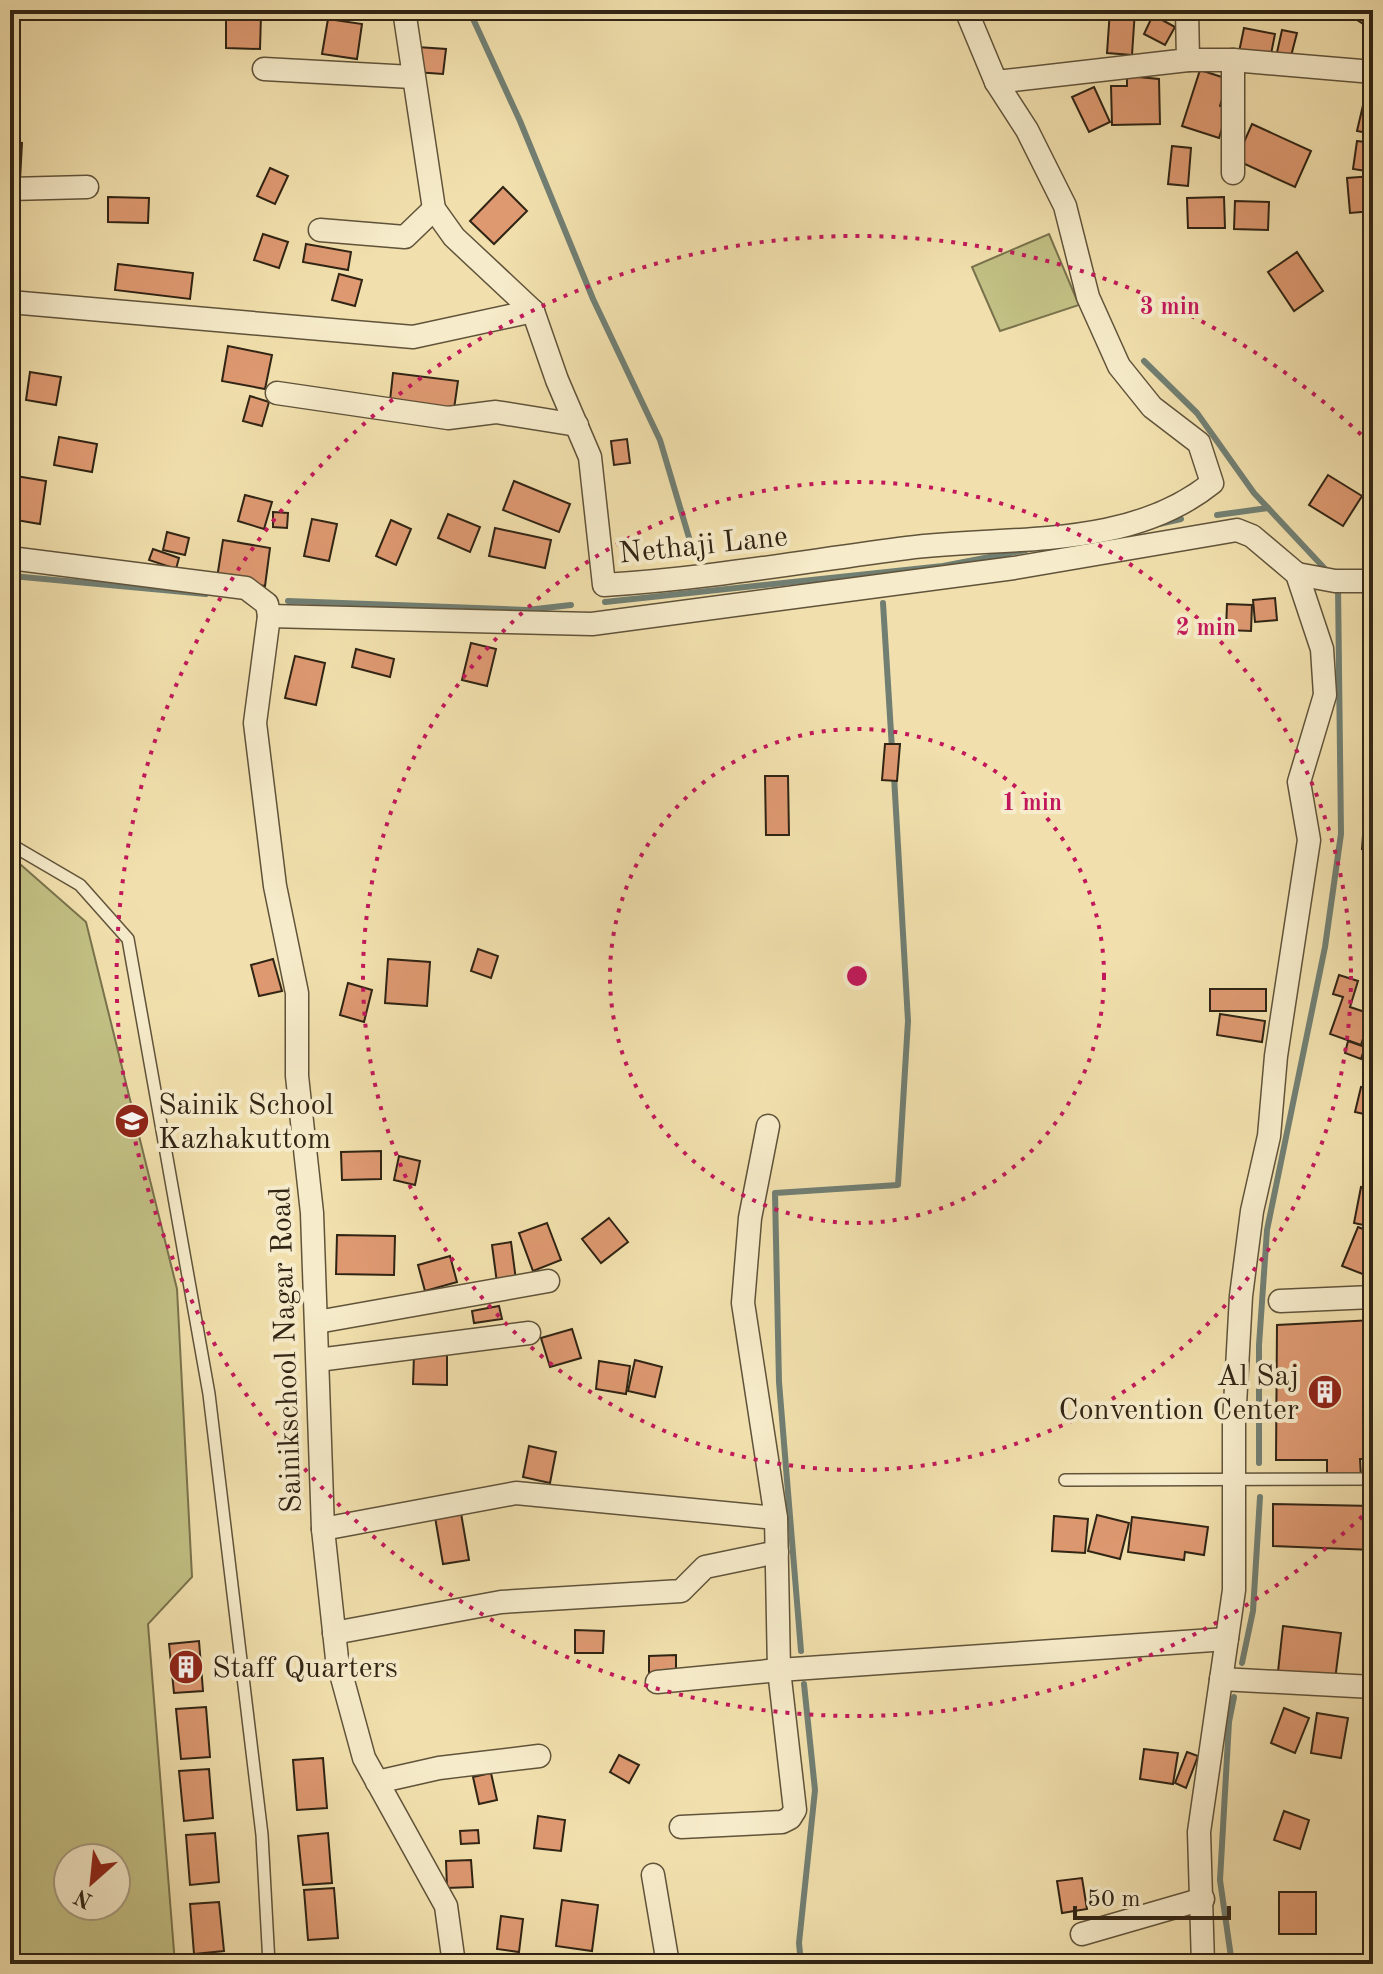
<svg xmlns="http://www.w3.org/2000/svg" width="1383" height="1974" viewBox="0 0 1383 1974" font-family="'Old Standard TT',serif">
	<rect width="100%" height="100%" fill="#f1e0ad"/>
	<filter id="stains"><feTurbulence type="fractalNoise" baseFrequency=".0025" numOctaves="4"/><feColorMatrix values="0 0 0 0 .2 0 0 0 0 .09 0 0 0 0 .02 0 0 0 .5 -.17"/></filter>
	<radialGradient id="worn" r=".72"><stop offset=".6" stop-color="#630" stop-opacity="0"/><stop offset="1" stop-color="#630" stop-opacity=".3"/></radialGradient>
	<g fill="#c2c084" stroke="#79724c" stroke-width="2" fill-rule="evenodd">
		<path d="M1049 234 1079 305 1000 331 972 267Z"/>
		<path d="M10 859 20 864 86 922 177 1289 192 1577 148 1624 175 1964H10ZM68 1858H116V1906H68Z"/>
	</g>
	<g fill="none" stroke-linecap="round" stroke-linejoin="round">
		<g stroke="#717f73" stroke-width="6">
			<path d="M469 10 520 121 593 299 660 440 693 551"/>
			<path d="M1144 361 1197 413 1254 493 1327 571"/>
			<path d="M1217 515 1268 508"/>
			<path d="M1159 524 1181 519"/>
			<path d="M10 581 12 576 206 594"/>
			<path d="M288 601 527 610 571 605"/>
			<path d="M605 602 943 566 1026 550"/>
			<path d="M883 603 892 749"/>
			<path d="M1259 1463V1345L1267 1230 1325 947 1341 834 1338 586"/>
			<path d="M801 1651 779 1382 775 1193 898 1185 908 1021 894 776"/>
			<path d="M1242 1663 1253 1611 1260 1497"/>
			<path d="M801 1964 799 1943 815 1790 804 1684"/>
			<path d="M1232 1964 1220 1880 1229 1722 1234 1697"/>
		</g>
	</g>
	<g fill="#de9971" stroke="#302414" stroke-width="2">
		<path d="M1110 10H1135L1132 55 1107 53Z"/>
		<path d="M1359 10H1373L1371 29 1354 18Z"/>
		<path d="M226 14 261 15 260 49 226 48Z"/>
		<path d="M1153 15 1175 27 1165 45 1144 34Z"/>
		<path d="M328 19 362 24 357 59 322 54Z"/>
		<path d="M1244 28 1275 34 1270 59 1239 52Z"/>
		<path d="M1282 30 1297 33 1290 60 1276 57Z"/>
		<path d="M417 47 446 49 443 74 415 72Z"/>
		<path d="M1200 70 1228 79 1220 106 1228 109 1219 138 1182 126Z"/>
		<path d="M1127 76 1159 79 1160 124 1112 125 1111 86H1127Z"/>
		<path d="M1094 87 1110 122 1089 132 1072 97Z"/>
		<path d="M1364 101 1373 104V134L1357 131Z"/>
		<path d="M1252 124 1311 151 1295 187 1236 160Z"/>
		<path d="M1357 141 1373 143V172L1353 169Z"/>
		<path d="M10 142 22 143 20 180 10 179Z"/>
		<path d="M1172 146 1191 148 1188 186 1168 184Z"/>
		<path d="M270 168 288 176 275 204 257 196Z"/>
		<path d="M1373 176V211L1350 213 1347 178Z"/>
		<path d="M503 187 527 211 494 244 470 221Z"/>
		<path d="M108 197 149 198 148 223 108 222Z"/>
		<path d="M1224 197 1225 228H1188L1187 198Z"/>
		<path d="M1235 201 1269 202 1268 230 1234 229Z"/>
		<path d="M263 234 288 242 279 268 254 260Z"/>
		<path d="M306 244 351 252 348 270 303 262Z"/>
		<path d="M1297 252 1323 291 1294 311 1268 272Z"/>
		<path d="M118 264 193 273 190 299 115 290Z"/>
		<path d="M339 274 362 280 355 306 332 300Z"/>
		<path d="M228 346 272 355 265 389 222 381Z"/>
		<path d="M30 372 61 377 56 405 26 400Z"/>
		<path d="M393 373 458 381 454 409 390 401Z"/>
		<path d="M250 396 269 402 262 426 243 421Z"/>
		<path d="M59 437 97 444 92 472 54 465Z"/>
		<path d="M627 439 630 463 614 465 611 441Z"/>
		<path d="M10 475 46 481 40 524 10 519Z"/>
		<path d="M1328 475 1362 496 1343 526 1309 505Z"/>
		<path d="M514 481 570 504 559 532 503 510Z"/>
		<path d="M245 495 272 502 264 529 238 521Z"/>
		<path d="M273 512 288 513 287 528 273 527Z"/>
		<path d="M448 514 480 527 470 552 438 538Z"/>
		<path d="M312 519 337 524 329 561 304 556Z"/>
		<path d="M391 520 411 529 396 565 376 556Z"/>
		<path d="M495 528 551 540 545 568 489 556Z"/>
		<path d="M167 532 189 538 185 555 163 550Z"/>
		<path d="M223 540 270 548 265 586 217 578Z"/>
		<path d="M153 549 179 558 176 569 149 560Z"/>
		<path d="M1275 598 1277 620 1255 622 1253 600Z"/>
		<path d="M1227 604 1252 605 1251 631 1226 630Z"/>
		<path d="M471 643 496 649 487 686 462 680Z"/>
		<path d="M356 649 394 659 390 677 352 667Z"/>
		<path d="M295 656 325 663 316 705 285 698Z"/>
		<path d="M885 744H900L897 781 882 780Z"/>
		<path d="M765 776H788L789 835H766Z"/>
		<path d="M1364 822 1373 823V850L1362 849Z"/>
		<path d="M478 949 498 956 491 978 471 971Z"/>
		<path d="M273 959 282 991 259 996 251 965Z"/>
		<path d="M388 959 430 962 427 1006 385 1003Z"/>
		<path d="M1339 975 1358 981 1350 1007 1371 1014 1361 1045 1330 1034 1343 997 1333 994Z"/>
		<path d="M348 983 372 990 364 1022 340 1015Z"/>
		<rect x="1210" y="989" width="56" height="22"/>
		<path d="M1220 1014 1265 1021 1262 1042 1217 1035Z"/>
		<path d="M1348 1041 1365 1047 1361 1059 1345 1053Z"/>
		<path d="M1361 1087 1373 1090V1116L1355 1112Z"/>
		<path d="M381 1151V1179L342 1180 341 1152Z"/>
		<path d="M399 1156 420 1161 415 1185 394 1180Z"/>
		<path d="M1361 1187 1373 1189V1227L1354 1223Z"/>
		<path d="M609 1218 628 1242 601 1263 582 1239Z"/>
		<path d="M547 1223 561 1260 533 1271 519 1233Z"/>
		<path d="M1358 1227 1373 1233V1278L1342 1266Z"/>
		<path d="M337 1235 395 1236 394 1275 336 1274Z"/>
		<path d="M511 1242 516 1280 497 1283 492 1245Z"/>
		<path d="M450 1256 457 1282 425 1291 418 1265Z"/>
		<path d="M499 1306 502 1319 474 1323 472 1311Z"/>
		<path d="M1373 1320V1459H1360L1361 1477H1327V1460H1276L1277 1325Z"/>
		<path d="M572 1329 581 1358 550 1367 541 1338Z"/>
		<path d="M414 1355H447V1385L413 1384Z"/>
		<path d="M635 1360 662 1367 655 1397 628 1391Z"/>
		<path d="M599 1361 630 1366 626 1394 596 1389Z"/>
		<path d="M529 1446 556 1452 550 1483 523 1477Z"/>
		<path d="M1273 1504 1373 1506V1550L1273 1546Z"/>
		<path d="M461 1513 469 1560 443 1564 435 1517Z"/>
		<path d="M1097 1515 1129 1523 1120 1559 1088 1551Z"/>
		<path d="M1054 1516 1088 1519 1085 1553 1052 1551Z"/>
		<path d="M1132 1517 1208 1527 1204 1555 1185 1552 1184 1560 1128 1552Z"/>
		<path d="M1283 1626 1341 1633 1334 1688 1277 1681Z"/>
		<path d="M575 1630 604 1631 603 1653H575Z"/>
		<path d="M199 1641 203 1691 174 1693 169 1644Z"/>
		<path d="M676 1655V1674H649V1656Z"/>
		<path d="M206 1707 210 1757 181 1759 176 1709Z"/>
		<path d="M1284 1708 1309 1718 1295 1753 1271 1743Z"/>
		<path d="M1317 1713 1348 1718 1341 1758 1311 1753Z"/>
		<path d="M1144 1749 1178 1753 1173 1784 1140 1779Z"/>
		<path d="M1187 1752 1198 1756 1186 1788 1175 1783Z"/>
		<path d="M619 1755 639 1765 629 1783 610 1772Z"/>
		<path d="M323 1758 327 1808 297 1810 293 1760Z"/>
		<path d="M209 1769 213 1818 184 1821 179 1771Z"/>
		<path d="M491 1773 497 1800 479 1804 473 1777Z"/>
		<path d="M1284 1811 1309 1820 1300 1849 1274 1840Z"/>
		<path d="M538 1816 565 1820 561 1851 534 1848Z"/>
		<path d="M478 1830 479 1843 461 1844 460 1831Z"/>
		<path d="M215 1833 219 1882 190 1885 186 1835Z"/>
		<path d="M328 1833 332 1883 303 1885 298 1836Z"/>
		<path d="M471 1860 473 1887 447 1888 446 1861Z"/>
		<path d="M1082 1878 1087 1909 1062 1913 1057 1881Z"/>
		<path d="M334 1888 338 1938 308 1940 304 1890Z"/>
		<rect x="1279" y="1892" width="37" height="42"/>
		<path d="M562 1900 598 1905 592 1951 556 1946Z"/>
		<path d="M219 1902 224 1951 194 1954 190 1904Z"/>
		<path d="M501 1916 523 1919 519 1952 497 1949Z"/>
		<path d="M336 1956 337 1964H307L306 1958Z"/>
		<path d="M1179 1958V1964H1154V1960Z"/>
	</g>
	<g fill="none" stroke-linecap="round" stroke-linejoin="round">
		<g stroke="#60533a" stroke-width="14">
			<g id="service">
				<path d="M10 844 80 885 128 939 209 1394 262 1835 269 1964"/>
				<path d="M1065 1480 1373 1479"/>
			</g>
		</g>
		<g stroke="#60533a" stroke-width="25">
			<g id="minor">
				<path d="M404 10 434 209 454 237 533 311 557 380 590 457 604 585C706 579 806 561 907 548 1010 535 1127 551 1212 483L1199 443 1152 407 1119 366 1088 297 1065 206 1027 130 996 82 966 10"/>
				<path d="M1188 60H1233L1373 72"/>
				<path d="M264 69 412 77"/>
				<path d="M996 82 1188 60 1187 10"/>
				<path d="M1233 173V60"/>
				<path d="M10 189 87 187"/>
				<path d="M320 230 405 237 434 209"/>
				<path d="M10 302 413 337 533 311"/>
				<path d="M277 393 448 418 496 412 577 425"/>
				<path d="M10 558 246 588 267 604 269 616 255 723 275 886 297 993V1076L312 1213 323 1529 337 1659 364 1758 446 1906 454 1964"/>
				<path d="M1297 574 1335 581H1373"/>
				<path d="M269 616 592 624 1014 568 1237 530 1252 536 1297 574 1322 649 1325 695 1299 782 1309 840 1276 1056 1269 1136 1252 1211 1241 1296 1234 1423V1590L1199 1832 1203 1964"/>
				<path d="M1280 1301 1373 1297"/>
				<path d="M317 1322 548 1281"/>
				<path d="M318 1360 529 1333"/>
				<path d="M323 1529 516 1493 776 1518"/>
				<path d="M334 1633 501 1602 681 1591 705 1567 777 1552"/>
				<path d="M1221 1679 1373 1687"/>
				<path d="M657 1682 779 1670 1227 1639"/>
				<path d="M377 1782 439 1768 539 1756"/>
				<path d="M681 1827 782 1822 790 1818 795 1810 779 1670 776 1518 743 1303 750 1218 768 1126"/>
				<path d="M653 1875 668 1964"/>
				<path d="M1082 1934 1203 1899"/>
			</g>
		</g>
		<use href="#service" stroke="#f6ebca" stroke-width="11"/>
		<use href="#minor" stroke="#f6ebca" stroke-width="22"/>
	</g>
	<g fill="none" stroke="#c2185b" stroke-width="4" stroke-dasharray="4 8">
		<circle cx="857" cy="976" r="247"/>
		<circle cx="857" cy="976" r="494"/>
		<path d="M1371 1508A740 740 0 1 1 1371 444"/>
	</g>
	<defs>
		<g id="school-disc" transform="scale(1.8)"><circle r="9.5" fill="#8f2418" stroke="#f6ebca"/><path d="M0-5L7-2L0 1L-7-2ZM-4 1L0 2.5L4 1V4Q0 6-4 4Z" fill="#fff"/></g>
		<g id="building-disc" transform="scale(1.8)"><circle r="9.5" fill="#8f2418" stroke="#f6ebca"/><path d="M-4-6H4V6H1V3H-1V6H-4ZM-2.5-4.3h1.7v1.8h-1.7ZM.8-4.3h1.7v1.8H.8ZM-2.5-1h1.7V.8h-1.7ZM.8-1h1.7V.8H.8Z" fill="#fff"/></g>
	</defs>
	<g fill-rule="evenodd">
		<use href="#school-disc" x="132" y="1121"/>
		<use href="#building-disc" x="1325" y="1392"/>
		<use href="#building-disc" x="186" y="1667"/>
	</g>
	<g text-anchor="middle" stroke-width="8" stroke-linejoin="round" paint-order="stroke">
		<g font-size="30" fill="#302414" stroke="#f6ebca">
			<text transform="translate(703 544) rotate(-6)" y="10">Nethaji Lane</text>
			<text transform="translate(285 1350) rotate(-92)" y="10">Sainikschool Nagar Road</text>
		</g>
		<g font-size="30" fill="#302414" stroke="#f6ebca" text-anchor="start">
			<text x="158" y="1114">Sainik School<tspan x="158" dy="34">Kazhakuttom</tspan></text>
			<text x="1299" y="1385" text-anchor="end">Al Saj<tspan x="1299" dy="34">Convention Center</tspan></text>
			<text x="212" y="1677">Staff Quarters</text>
		</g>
	</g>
	<circle cx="857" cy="976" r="12" fill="#c2185b" stroke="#f6ebca" stroke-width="4"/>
	<g font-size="24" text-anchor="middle" font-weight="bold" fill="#c2185b" stroke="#f6ebca" stroke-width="8" stroke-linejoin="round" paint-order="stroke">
		<text x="1170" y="314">3 min</text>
		<text x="1206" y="635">2 min</text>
		<text x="1032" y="810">1 min</text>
	</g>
	<rect width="1383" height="1974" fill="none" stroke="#f1e0ad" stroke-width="40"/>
	<rect x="12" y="12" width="1359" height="1950" fill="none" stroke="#302414" stroke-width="4"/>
	<rect x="20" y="20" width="1343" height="1934" fill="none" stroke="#302414" stroke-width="2"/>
	<g transform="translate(92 1882) rotate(207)"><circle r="38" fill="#f6ebca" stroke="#a79b81" stroke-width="2"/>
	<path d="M0-6L14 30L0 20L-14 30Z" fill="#8f2418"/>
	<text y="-12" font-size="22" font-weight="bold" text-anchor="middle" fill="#302414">N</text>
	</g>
	<path d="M1075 1906v12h154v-12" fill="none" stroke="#302414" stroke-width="4"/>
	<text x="1087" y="1906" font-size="24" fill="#302414" stroke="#f6ebca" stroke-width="6" paint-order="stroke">50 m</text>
	<rect width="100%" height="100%" filter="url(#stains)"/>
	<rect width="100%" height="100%" fill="url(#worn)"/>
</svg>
